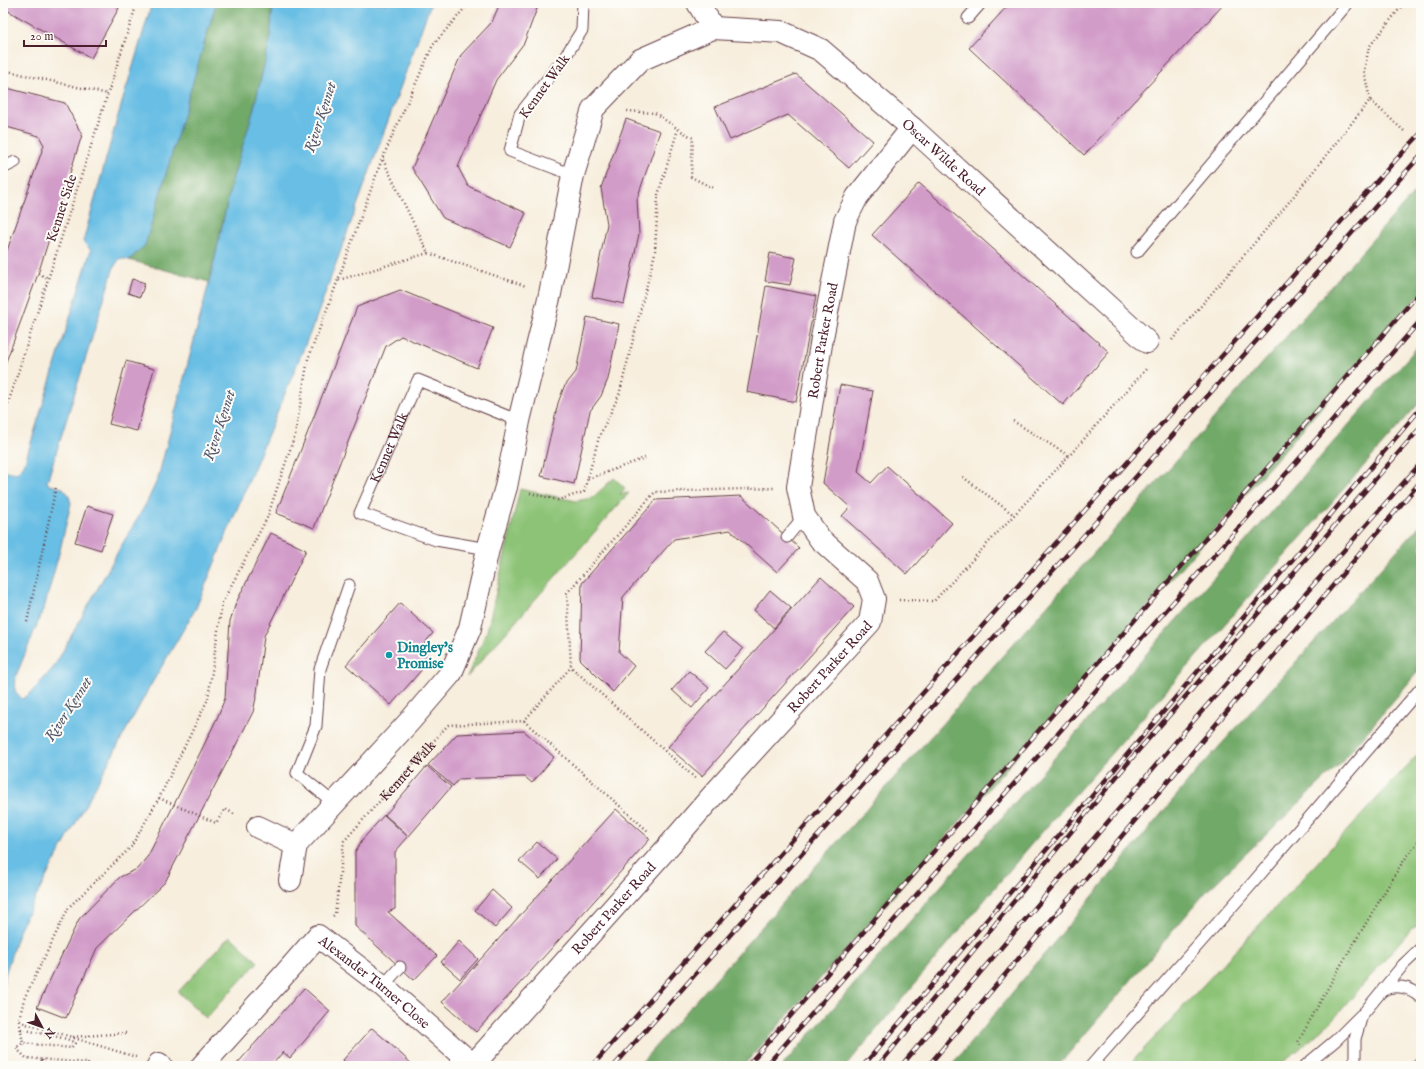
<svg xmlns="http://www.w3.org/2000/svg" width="1424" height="1069" viewBox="0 0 1424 1069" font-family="'IM FELL English',serif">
	<rect width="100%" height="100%" fill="#fdfcf7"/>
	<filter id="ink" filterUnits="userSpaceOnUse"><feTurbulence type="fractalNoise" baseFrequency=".025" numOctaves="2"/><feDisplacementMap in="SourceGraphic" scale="8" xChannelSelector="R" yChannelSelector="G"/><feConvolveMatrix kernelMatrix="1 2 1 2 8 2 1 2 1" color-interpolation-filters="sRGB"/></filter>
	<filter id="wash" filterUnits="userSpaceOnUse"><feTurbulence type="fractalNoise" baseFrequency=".012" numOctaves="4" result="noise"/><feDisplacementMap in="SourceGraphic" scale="16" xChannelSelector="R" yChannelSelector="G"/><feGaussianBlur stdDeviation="0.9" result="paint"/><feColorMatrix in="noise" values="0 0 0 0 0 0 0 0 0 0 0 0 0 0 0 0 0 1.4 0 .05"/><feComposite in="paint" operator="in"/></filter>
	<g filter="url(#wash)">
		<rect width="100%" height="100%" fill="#f7eedd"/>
		<g fill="#8cc376" stroke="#6b7150">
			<path d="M614 478 625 488 620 494 629 493 467 677 487 631 520 489 576 501 592 498Z"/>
			<path d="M1421 751V924L1411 929 1332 1021 1308 1042 1278 1066H1128Z"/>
			<path d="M230 936 258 962 206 1018 178 992Z"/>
		</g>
		<g fill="#71a967" stroke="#5e6449">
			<path d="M216 3H273L270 41 253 112 232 181 209 282 129 260 145 245Z"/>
			<path d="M1421 185V293L1021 752 743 1066H638Z"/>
			<path d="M1421 343V401L1029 847 846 1066H782Z"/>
			<path d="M1421 524V668L1340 764 1206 892 1058 1066H951L1197 771Z"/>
		</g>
		<path fill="#67bee4" stroke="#586e88" d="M152 3H216L145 245 129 260 120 258 114 267 47 482 49 485 63 488 68 494 71 503 60 550 45 605 16 676 15 691 22 699 30 694 54 667 120 548 147 502 158 478 213 267 232 181 253 112 270 41 273 3H431L315 321 196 608 148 690 50 870 19 930 6 972 3 987V470L16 473 24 465 91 250 83 242 117 119Z"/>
		<g id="blocks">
			<g fill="#d29cc9">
				<path d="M6 3H111L119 8 91 58 3 8Z"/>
				<path d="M500 3H539L524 43 496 80 458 167 468 186 526 213 510 247 443 218 412 168 461 55 492 22Z"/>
				<path d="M1010 3H1223L1224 4 1084 155 969 48Z"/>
				<path d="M796 74 873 141 849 168 788 115 730 140 715 107Z"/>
				<path d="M3 87 65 103 82 135 38 274 3 370V262L44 145 39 136 3 126Z"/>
				<path d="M626 119 660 131 637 199 639 234 624 304 592 297 607 224 601 188Z"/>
				<path d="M919 183 1109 352 1063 405 872 235Z"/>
				<path d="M770 253 796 258 790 285 765 281Z"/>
				<path d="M132 279 145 283 140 297 128 293Z"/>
				<path d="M766 286 816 296 796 402 747 392Z"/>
				<path d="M400 290 493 328 477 368 401 336 386 346 314 528 276 513 357 307Z"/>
				<path d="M587 317 619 324 608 379 601 396 590 411 574 484 541 476 558 403 564 387 576 372Z"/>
				<path d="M126 361 154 369 137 431 109 424Z"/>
				<path d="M840 385 873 391 858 472 871 483 887 466 952 523 907 574 842 516 850 507 823 483Z"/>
				<path d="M741 496 799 548 777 572 730 530 674 539 623 597 619 652 634 666 613 692 580 659 582 583 656 500Z"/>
				<path d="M87 506 113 514 101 550 75 542Z"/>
				<path d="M271 533 306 550 264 636 257 693 253 712 165 882 97 948 66 1018 37 1007 79 919 120 877 137 869 148 856 201 751 218 716 225 698 230 621 236 603Z"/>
				<path d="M821 577 854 607 702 776 668 747Z"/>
				<path d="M770 590 791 608 774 628 754 610Z"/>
				<path d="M400 603 433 633 419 650 430 660 391 705 346 665Z"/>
				<path d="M723 632 743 649 725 669 705 651Z"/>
				<path d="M689 671 709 688 692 708 672 690Z"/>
				<path d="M524 731 554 757 532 783 525 777 480 778 459 779 453 786 428 765 457 734Z"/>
				<path d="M427 766 451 787 409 836 385 815Z"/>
				<path d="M616 809 650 839 476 1032 442 1002Z"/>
				<path d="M384 815 408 837 395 852V909L388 912 437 956 414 980 355 926V852L362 840Z"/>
				<path d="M537 842 557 859 540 879 519 861Z"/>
				<path d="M492 890 512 908 495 928 475 910Z"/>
				<path d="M459 941 478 959 460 979 441 962Z"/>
				<path d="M304 988 330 1011 290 1058 283 1052 271 1066H235Z"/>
				<path d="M372 1028 387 1041 414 1066H350L343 1060Z"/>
			</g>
		</g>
	</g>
	<g filter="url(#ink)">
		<use href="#blocks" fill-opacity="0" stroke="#643e46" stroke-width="1"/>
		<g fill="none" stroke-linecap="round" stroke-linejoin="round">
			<g stroke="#643e46" stroke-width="13">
				<g id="lane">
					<path d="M968 18 981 3"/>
					<path d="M3 168 15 162"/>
					<path d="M573 175 510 151 520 114 565 57 582 30 583 3"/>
					<path d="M1137 252 1348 3"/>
					<path d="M787 537 804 516"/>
					<path id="s2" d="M488 549 436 540 360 513 418 380 519 421"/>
					<path d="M334 803 297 773 316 726 320 669 349 585"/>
					<path d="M383 986 400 967"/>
					<path d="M1382 991C1394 983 1411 987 1421 997"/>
					<path d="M1091 1066 1244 893 1421 688"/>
					<path d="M1305 1066 1336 1040 1361 1015"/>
					<path d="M1355 1066V1039L1362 1015 1403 965 1421 948"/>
					<path d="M1417 1066 1421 1061"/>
				</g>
			</g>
			<g stroke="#643e46" stroke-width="24">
				<g id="street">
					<path d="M698 3 713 28"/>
					<path d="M258 827 296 845"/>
					<path id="s3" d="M290 880 296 845 409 722 451 673 470 628 488 549 506 487 519 421 550 294 573 175 593 109 640 60 713 28 781 32 821 50 912 128 1147 342"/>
					<path d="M158 1066 159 1064 161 1066"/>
					<path id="s4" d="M202 1066 283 976 318 936 383 986 473 1065"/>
					<path id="s5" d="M472 1066 667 848 714 794 870 622 874 599 867 581 820 539 804 516 798 487 822 338 845 221 857 197 912 128"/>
				</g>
			</g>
			<g stroke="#643e46" stroke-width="2.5" stroke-dasharray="1 3" stroke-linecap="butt">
				<path d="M3 70 108 94"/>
				<path d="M1370 100 1364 71 1369 47 1404 3"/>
				<path d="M678 129 693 138 691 177 713 188"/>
				<path d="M383 160 428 253 526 286"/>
				<path d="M38 274 49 278"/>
				<path d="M339 280 428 253"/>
				<path d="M1172 340 1285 207 1370 100 1404 131"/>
				<path d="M3 419 137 3"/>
				<path d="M1013 421 1069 456"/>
				<path d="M963 477 1014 515"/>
				<path d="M588 479 645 458"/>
				<path d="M530 493 558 500 584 492 599 437 619 395 655 253 658 195 678 129 655 113 627 111"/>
				<path d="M899 600 934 601 1069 456 1147 368"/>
				<path d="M27 622 56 487"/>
				<path d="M524 721 571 667"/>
				<path d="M695 778 571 667 567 593 655 492 774 488"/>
				<path d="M159 798 216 823 225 809 236 815"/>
				<path id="s1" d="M333 916 335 914 344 841 448 725 524 721 649 832"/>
				<path d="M19 1021 23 1043"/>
				<path d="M21 1029 67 1039 75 1043 71 1048 23 1043 16 1048 26 1058 88 1063V1066"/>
				<path d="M126 1033 72 1037 26 1024 19 1020 24 999 69 907 131 847 159 798 208 699 222 603 267 518 295 435 308 359 338 280 382 159 433 45 469 3"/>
				<path d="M74 1038 136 1057"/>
				<path d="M1300 1045 1298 1042 1338 970 1402 863 1421 838"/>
				<path d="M42 1060V1066"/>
			</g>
			<use href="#lane" stroke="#fff" stroke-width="11"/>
			<use href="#street" stroke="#fff" stroke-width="22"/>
			<g stroke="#4a1f2b" stroke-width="4.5">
				<g id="rail">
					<path d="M592 1066 1393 163 1421 133"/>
					<path d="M614 1066 1421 155"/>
					<path d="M747 1066 1421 291"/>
					<path d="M766 1066 1421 320"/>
					<path d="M863 1066 1421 408"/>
					<path d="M878 1066 1137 752 1421 427"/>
					<path d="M901 1066 1195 719 1421 463"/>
					<path d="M928 1066 1421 481"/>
				</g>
			</g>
			<use href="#rail" stroke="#fdfcf7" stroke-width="3" stroke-dasharray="9" stroke-linecap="butt"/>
		</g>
	</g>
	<circle fill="#0f9aa8" stroke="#fdfcf7" stroke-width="1.5" cx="389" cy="655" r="4"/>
	<g text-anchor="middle" stroke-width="4" stroke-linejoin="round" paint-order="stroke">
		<g font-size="14" fill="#4a1f2b" stroke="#fdfcf7">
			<text transform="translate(544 86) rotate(-54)" y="5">Kennet Walk</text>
			<text dy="5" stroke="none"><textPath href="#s3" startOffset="1272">Oscar Wilde Road</textPath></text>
			<text transform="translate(61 208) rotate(-72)" y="5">Kennet Side</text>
			<text dy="5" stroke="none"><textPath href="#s5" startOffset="908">Robert Parker Road</textPath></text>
			<text dy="5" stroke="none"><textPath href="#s2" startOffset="205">Kennet Walk</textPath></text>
			<text dy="5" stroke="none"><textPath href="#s5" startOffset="536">Robert Parker Road</textPath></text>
			<text dy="5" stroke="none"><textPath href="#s1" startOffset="171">Kennet Walk</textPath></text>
			<text dy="5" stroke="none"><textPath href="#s5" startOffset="212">Robert Parker Road</textPath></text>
			<text dy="5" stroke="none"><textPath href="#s4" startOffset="247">Alexander Turner Close</textPath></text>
		</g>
		<g font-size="14" font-weight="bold" fill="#0d838f" stroke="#fdfcf7" text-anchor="start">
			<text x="397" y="652">Dingley's<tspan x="397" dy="16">Promise</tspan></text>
		</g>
		<g font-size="15" font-style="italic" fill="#54576c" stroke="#fdfcf7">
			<text transform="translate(320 117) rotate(-72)" y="5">River Kennet</text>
			<text transform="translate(219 425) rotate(-72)" y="5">River Kennet</text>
			<text transform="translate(68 709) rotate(-57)" y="5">River Kennet</text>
		</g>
	</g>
	<rect width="1424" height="1069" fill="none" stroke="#fdfcf7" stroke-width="16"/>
	<g transform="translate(42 1027) rotate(131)" stroke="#fdfcf7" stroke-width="3" paint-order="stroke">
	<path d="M0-3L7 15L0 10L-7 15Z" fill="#4a1f2b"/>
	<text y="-6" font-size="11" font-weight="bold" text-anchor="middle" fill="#4a1f2b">N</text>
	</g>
	<path d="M24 40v6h82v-6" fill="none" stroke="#4a1f2b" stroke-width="2"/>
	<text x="30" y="40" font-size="12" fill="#4a1f2b" stroke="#fdfcf7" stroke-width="3" paint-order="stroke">20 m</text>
</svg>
